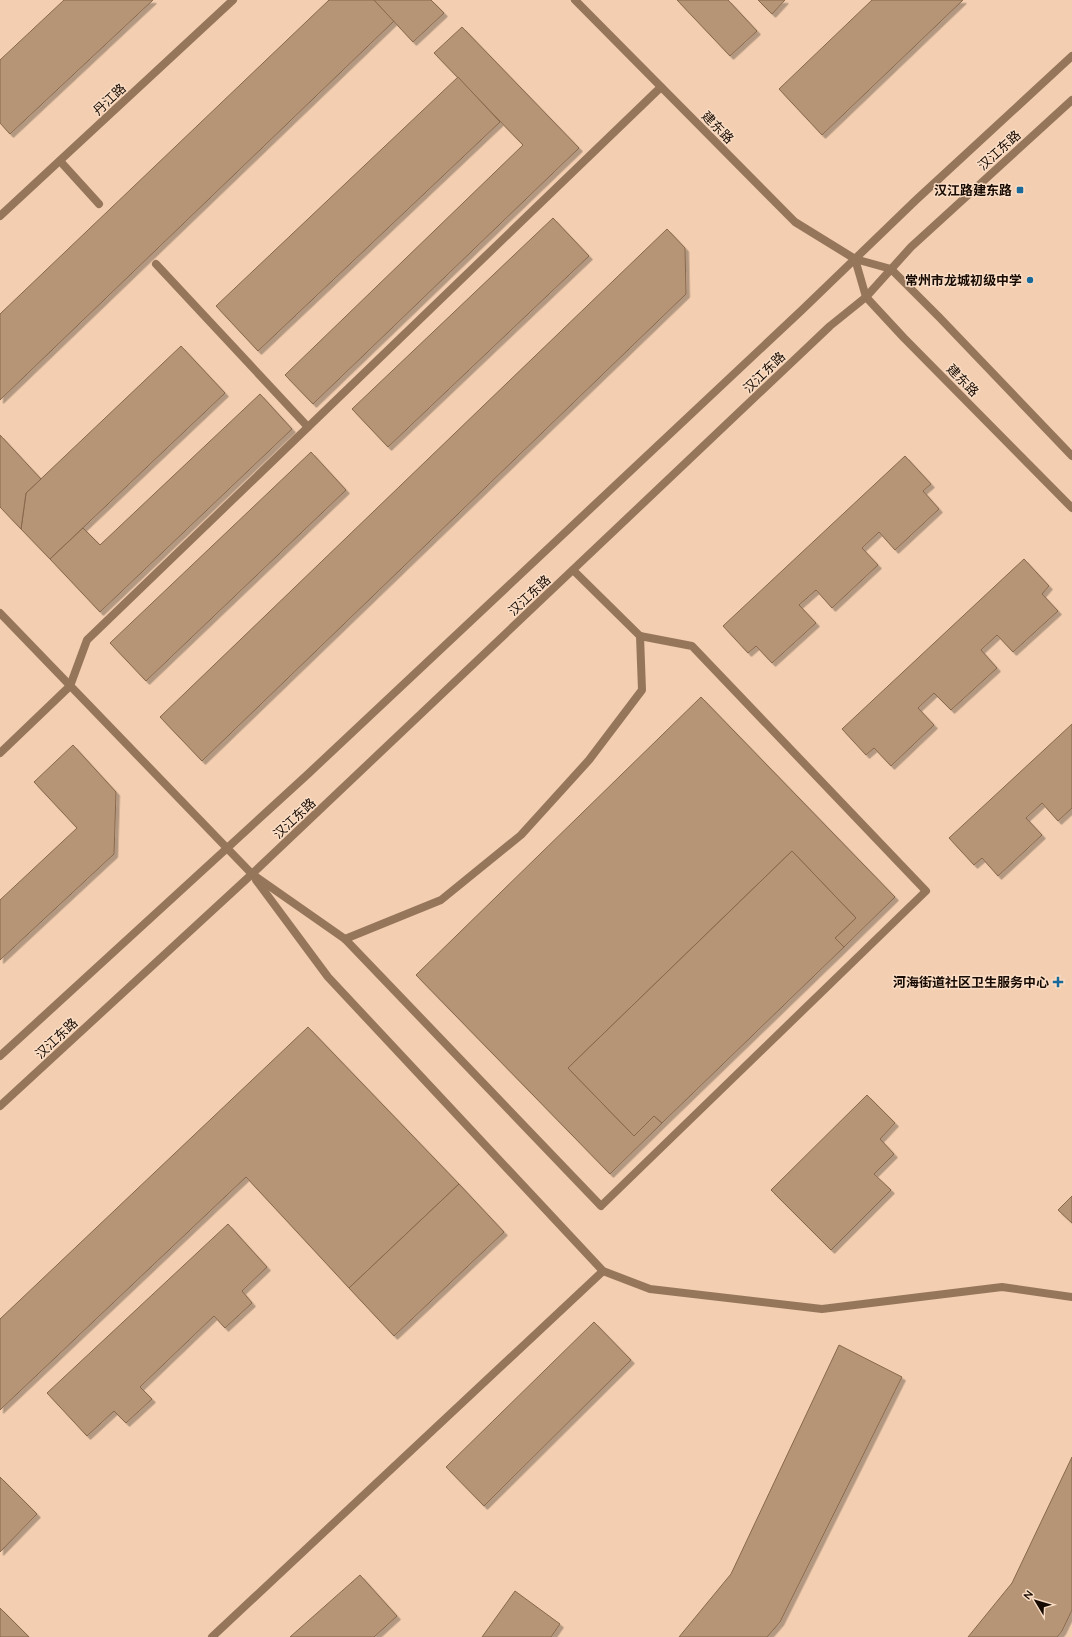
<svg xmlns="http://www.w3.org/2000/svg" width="1072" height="1637" viewBox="0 0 1072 1637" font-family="Quicksand,'Noto Sans SC',sans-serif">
	<defs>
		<filter id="shadow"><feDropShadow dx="3.5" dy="3.5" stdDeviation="0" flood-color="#0004"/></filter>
	</defs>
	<rect width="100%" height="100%" fill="#f3ceb0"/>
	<g fill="#b69476" stroke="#88684c" filter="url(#shadow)">
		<path d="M64 0H153L10 134 0 123V60Z"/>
		<path d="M329 0H374L394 21 0 400V314Z"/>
		<path d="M374 0H431L444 13 413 42Z"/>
		<path d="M677 0H728L757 31 730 56Z"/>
		<path d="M758 0H785L772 14Z"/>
		<path d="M872 0H963L822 135 779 89Z"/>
		<path d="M462 27 579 148 313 404 285 375 523 145 434 53Z"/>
		<path d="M458 77 500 122 258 351 216 306Z"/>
		<path d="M553 218 589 256 388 447 352 409Z"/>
		<path d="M667 229 685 248 686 294 202 761 160 717Z"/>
		<path d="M181 346 225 393 50 559 21 529 26 493Z"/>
		<path d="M260 394 292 429 100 612 50 559 83 528 100 545Z"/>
		<path d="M0 435 41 479 26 493 21 529 0 507Z"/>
		<path d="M311 452 346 490 146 681 110 643Z"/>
		<path d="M905 456 931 484 923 491 939 509 895 550 879 532 862 548 878 565 832 608 816 590 799 605 816 623 772 663 756 646 748 653 723 626Z"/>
		<path d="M1024 559 1049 586 1042 594 1058 611 1013 652 997 635 981 650 997 668 951 710 934 693 918 708 934 725 891 766 874 748 866 755 842 729Z"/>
		<path d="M701 697 895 897 844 947 835 938 856 918 792 851 568 1068 634 1136 654 1116 662 1123 610 1174 416 975Z"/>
		<path d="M1072 724V808L1058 821 1042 803 1026 818 1042 835 998 876 982 858 974 865 949 838Z"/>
		<path d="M73 745 116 792 114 854 0 960V900L77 828 34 782Z"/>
		<path d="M792 851 856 918 835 938 844 947 662 1123 654 1116 634 1136 568 1068Z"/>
		<path d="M308 1027 459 1184 349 1288 246 1177 0 1410V1319Z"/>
		<path d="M867 1095 895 1123 880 1139 894 1154 874 1174 891 1190 831 1250 771 1190Z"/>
		<path d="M459 1184 504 1232 394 1336 349 1288Z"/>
		<path d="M1072 1196V1223L1058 1210Z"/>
		<path d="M228 1224 267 1267 242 1291 252 1303 225 1328 214 1316 140 1387 152 1399 126 1423 114 1411 87 1436 47 1393Z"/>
		<path d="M594 1322 631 1360 484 1506 446 1467Z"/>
		<path d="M839 1345 902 1377 780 1622 767 1637H679L731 1574Z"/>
		<path d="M1072 1457V1610L1062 1631 1057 1637H968L1012 1583Z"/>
		<path d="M0 1477 37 1514 0 1552Z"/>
		<path d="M360 1575 397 1616 374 1637H290Z"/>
		<path d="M515 1591 560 1624 551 1637H482Z"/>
		<path d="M0 1608 29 1637H0Z"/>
	</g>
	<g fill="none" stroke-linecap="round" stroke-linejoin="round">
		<g stroke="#96765b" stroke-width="8">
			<path d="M60 161 99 204"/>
			<path d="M156 264 308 427"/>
			<path d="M0 753 70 686 87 640 661 87"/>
			<path d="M252 874 345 939 601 1206 926 891 692 646 640 636 573 570"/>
			<path d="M256 880 328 977 603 1271 650 1289 822 1309 1002 1287 1072 1297"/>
			<path d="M345 939 441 900 521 835 589 760 642 690 640 636"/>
			<path d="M212 1637 603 1271"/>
		</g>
		<g stroke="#96765b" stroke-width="8">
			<path d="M575 0 795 222 855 259"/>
			<path d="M0 216 233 0"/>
			<path d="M0 613 252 874"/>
		</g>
		<g stroke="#96765b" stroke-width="8">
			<path d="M855 259 866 297 904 338 1072 508"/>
			<path d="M855 259 891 269 939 317 1072 456"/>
			<path d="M0 1056 308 774 803 309 916 200 1072 56"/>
			<path d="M0 1106 252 874 830 326 866 297 911 247 1072 100"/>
		</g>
	</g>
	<g fill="#19689a" stroke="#faddc4" stroke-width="1.5">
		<rect x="1016" y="186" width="8" height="8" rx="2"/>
		<circle cx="1030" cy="280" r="4"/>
		<path d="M1056 976h4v4h4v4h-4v4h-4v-4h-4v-4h4z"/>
	</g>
	<g text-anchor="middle" stroke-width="3" stroke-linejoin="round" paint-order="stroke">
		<g font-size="13" fill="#160a02" stroke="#faddc4">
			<text transform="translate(109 99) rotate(-43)" y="5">丹江路</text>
			<text transform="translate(718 127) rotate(45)" y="5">建东路</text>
			<text transform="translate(999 150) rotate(-42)" y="5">汉江东路</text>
			<text transform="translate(764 372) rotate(-44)" y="5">汉江东路</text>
			<text transform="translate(963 380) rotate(45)" y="5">建东路</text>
			<text transform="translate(529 595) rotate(-43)" y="5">汉江东路</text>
			<text transform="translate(294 818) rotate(-43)" y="5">汉江东路</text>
			<text transform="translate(56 1038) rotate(-43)" y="5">汉江东路</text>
		</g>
		<g font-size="13" font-weight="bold" fill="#160a02" stroke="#faddc4" text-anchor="end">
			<text x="1012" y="195">汉江路建东路</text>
			<text x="1022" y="285">常州市龙城初级中学</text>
			<text x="1049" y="987">河海街道社区卫生服务中心</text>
		</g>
	</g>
	<g transform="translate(1036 1601) rotate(308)" stroke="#faddc4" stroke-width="3" paint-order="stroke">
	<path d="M0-3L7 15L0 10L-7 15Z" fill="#160a02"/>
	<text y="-6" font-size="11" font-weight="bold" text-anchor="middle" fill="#160a02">N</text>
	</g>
</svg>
